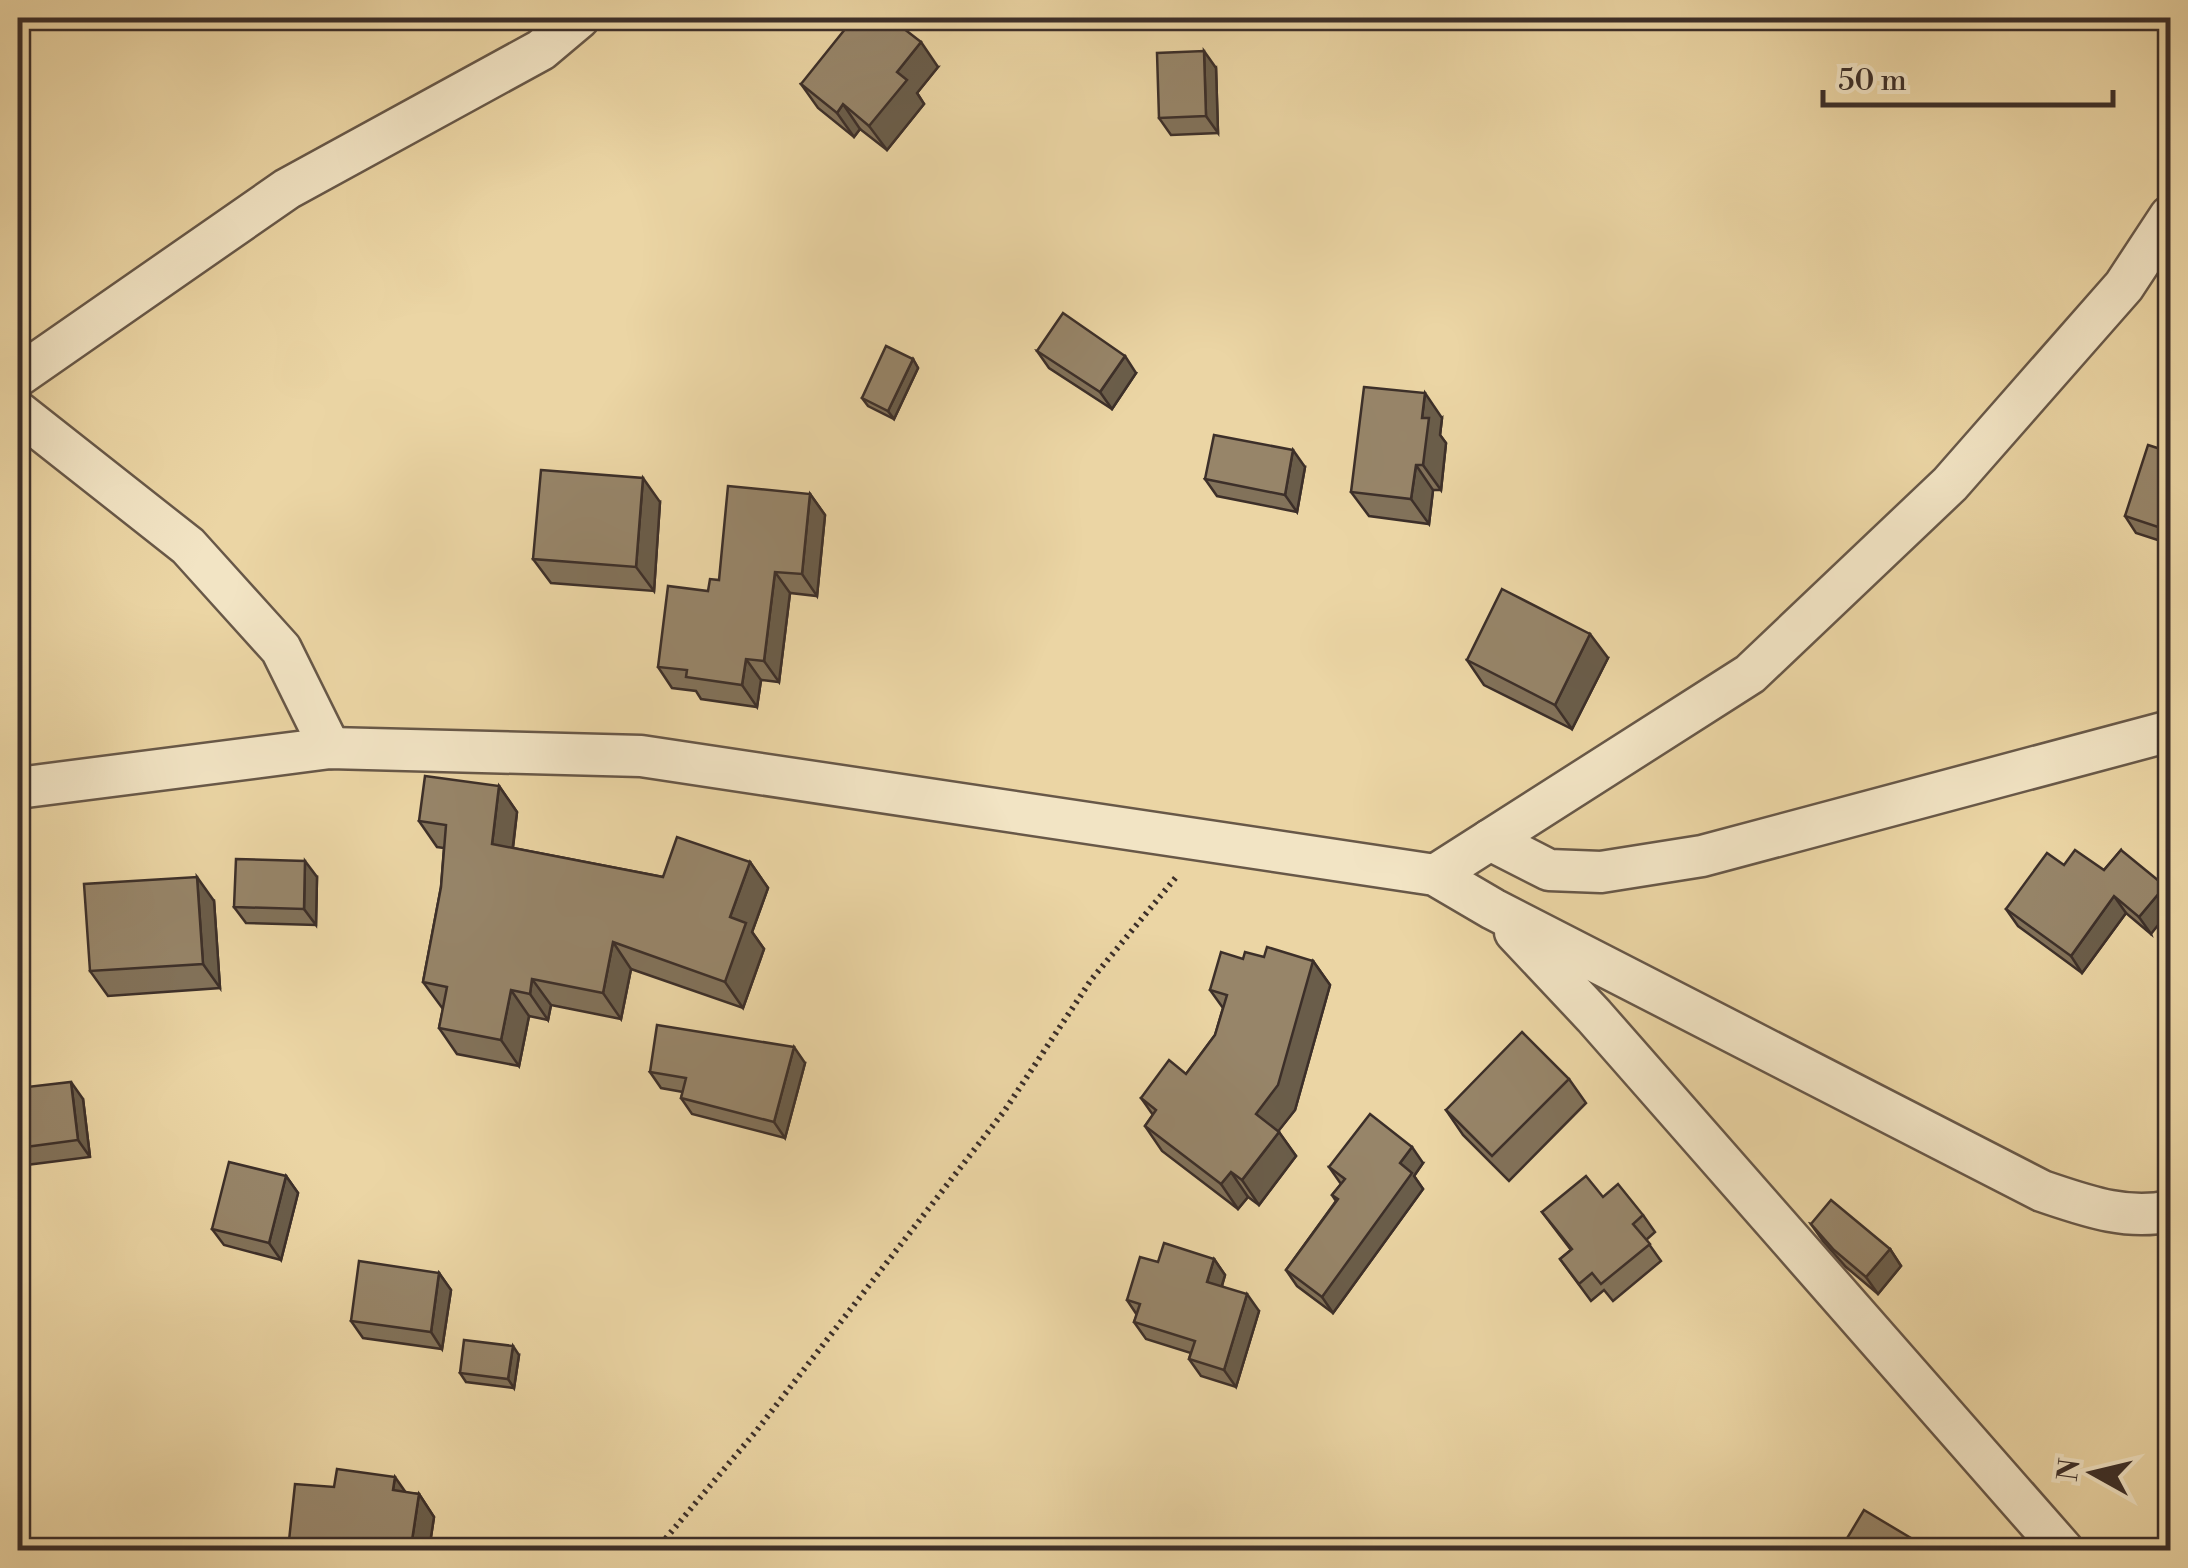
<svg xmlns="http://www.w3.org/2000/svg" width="2188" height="1568" viewBox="0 0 2188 1568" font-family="'Libre Bodoni',serif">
	<rect width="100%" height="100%" fill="#ebd5a4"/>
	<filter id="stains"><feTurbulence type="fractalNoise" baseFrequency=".002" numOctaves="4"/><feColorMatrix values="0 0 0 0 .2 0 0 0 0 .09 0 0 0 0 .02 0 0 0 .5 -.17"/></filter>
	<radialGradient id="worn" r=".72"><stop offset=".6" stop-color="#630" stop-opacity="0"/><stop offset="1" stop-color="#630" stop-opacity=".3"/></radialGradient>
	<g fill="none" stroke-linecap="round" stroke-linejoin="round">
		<g stroke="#685848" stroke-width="45">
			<g id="street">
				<path d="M18 376 287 189 541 50 579 18"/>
				<path d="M18 412 188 546 281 649 330 748"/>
				<path d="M18 788 330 748 641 756 1435 875 1493 909 2042 1191C2084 1205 2126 1221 2170 1211"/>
				<path d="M1490 840 1549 870 1601 872 1702 856 2170 731"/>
				<path d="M1435 875 1750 674 1950 484 2124 286 2170 216"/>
				<path d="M1515 932 1594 1016 2063 1550"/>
			</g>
		</g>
		<path stroke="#3c2f29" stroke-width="6" stroke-dasharray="2.5 5" stroke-linecap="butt" d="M656 1550 757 1430 1005 1110 1091 980 1177 876"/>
		<use href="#street" stroke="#f2e4c4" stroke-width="40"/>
	</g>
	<g fill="#82725a" stroke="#3c2f29" stroke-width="2.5">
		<path d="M938 67 917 93 924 104 887 150 860 129 854 137 818 108 801 84Z"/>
		<path d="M1216 68 1218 133 1171 135 1159 118Z"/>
		<path d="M1037 351 1136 373 1112 409 1049 368Z"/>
		<path d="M913 359 918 368 894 419 868 406 862 398Z"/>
		<path d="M1442 418 1440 435 1446 443 1441 490H1433L1429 524 1369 516 1351 492Z"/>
		<path d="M2170 452V544L2136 533 2125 516Z"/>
		<path d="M1305 467 1297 512 1217 496 1205 479Z"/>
		<path d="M810 494 825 515 817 596 790 593 779 682 761 680 757 707 701 699 696 691 672 688 658 667 708 591Z"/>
		<path d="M660 502 654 591 551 583 533 559Z"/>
		<path d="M1608 658 1572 729 1484 685 1467 660Z"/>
		<path d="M499 786 517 812 513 848 663 877 750 862 768 888 752 932 764 949 743 1008 631 969 621 1019 551 1005 548 1020 529 1016 519 1066 457 1054 439 1028 443 1009 423 982 441 887 444 848 437 847 419 821Z"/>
		<path d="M2121 850 2151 934 2126 913 2082 973 2018 926 2006 909 2064 865 2104 870Z"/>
		<path d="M317 877 316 925 246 923 234 907Z"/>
		<path d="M214 901 220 988 108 996 90 971Z"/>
		<path d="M1264 957 1313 961 1330 985 1295 1110 1278 1131 1296 1156 1259 1205 1248 1197 1238 1209 1162 1151 1145 1126 1153 1115 1141 1098 1186 1074 1215 1035 1223 1008 1210 990 1243 959Z"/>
		<path d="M805 1063 785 1138 692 1114 681 1098 683 1092 661 1088 650 1072Z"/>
		<path d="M1569 1079 1586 1103 1509 1181 1463 1135 1446 1110Z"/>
		<path d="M18 1088 83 1099 90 1157 18 1166Z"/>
		<path d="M1423 1163 1414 1176 1423 1189 1333 1313 1297 1286 1286 1270 1336 1201 1332 1195 1341 1184 1329 1167Z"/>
		<path d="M286 1176 298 1193 281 1260 224 1245 212 1229Z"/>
		<path d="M1603 1197 1643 1215 1655 1232 1646 1240 1661 1261 1613 1301 1604 1290 1591 1301 1560 1259 1571 1250 1542 1212Z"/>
		<path d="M1811 1224 1890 1249 1901 1266 1878 1294 1846 1267 1823 1241Z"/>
		<path d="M1214 1259 1225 1275 1222 1286 1259 1311 1236 1387 1201 1376 1189 1359 1191 1353 1146 1339 1134 1322 1137 1315 1127 1300 1158 1262Z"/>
		<path d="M439 1273 451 1290 442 1349 363 1338 351 1321Z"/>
		<path d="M2170 1315V1400L2162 1388Z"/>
		<path d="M519 1355 514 1388 466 1382 460 1373Z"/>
		<path d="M334 1487 419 1494 434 1517 429 1550H288Z"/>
	</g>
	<g fill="#6a5d4a" stroke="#3c2f29" stroke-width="2.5">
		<path d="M921 42 938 67 917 93 924 104 887 150 869 126 897 72Z"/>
		<path d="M1204 51 1216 68 1218 133 1206 116Z"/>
		<path d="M843 104 860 129 854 137 837 113Z"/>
		<path d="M1125 356 1136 373 1112 409 1100 392Z"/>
		<path d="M913 359 918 368 894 419 888 411Z"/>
		<path d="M1425 393 1442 418 1440 435 1446 443 1441 490 1423 465 1422 418Z"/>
		<path d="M1293 450 1305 467 1297 512 1285 495Z"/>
		<path d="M1416 465 1433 490 1429 524 1411 499Z"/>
		<path d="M643 478 660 502 654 591 636 567Z"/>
		<path d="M810 494 825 515 817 596 802 574Z"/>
		<path d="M775 572 790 593 779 682 764 661Z"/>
		<path d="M1590 634 1608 658 1572 729 1555 705Z"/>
		<path d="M746 659 761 680 757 707 742 685Z"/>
		<path d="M499 786 517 812 510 870 492 844Z"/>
		<path d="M305 861 317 877 316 925 304 909Z"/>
		<path d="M750 862 768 888 752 932 764 949 743 1008 725 982 730 917Z"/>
		<path d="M197 877 214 901 220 988 203 964Z"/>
		<path d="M2165 886 2170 894V910L2151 934 2139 917Z"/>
		<path d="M2114 896 2126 913 2082 973 2071 956Z"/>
		<path d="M613 942 631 969 621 1019 603 993Z"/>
		<path d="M1313 961 1330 985 1295 1110 1273 1138 1256 1114Z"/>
		<path d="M532 979 551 1005 548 1020 530 994Z"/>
		<path d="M511 990 529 1016 519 1066 501 1040Z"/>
		<path d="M794 1047 805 1063 785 1138 774 1122Z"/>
		<path d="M71 1082 83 1099 90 1157 78 1140Z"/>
		<path d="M1279 1132 1296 1156 1259 1205 1242 1180Z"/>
		<path d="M1412 1147 1423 1163 1414 1176 1423 1189 1333 1313 1322 1297 1400 1163Z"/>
		<path d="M1231 1172 1248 1197 1238 1209 1221 1184Z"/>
		<path d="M286 1176 298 1193 281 1260 269 1243Z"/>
		<path d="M1890 1249 1901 1266 1878 1294 1866 1277Z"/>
		<path d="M1214 1259 1225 1275 1218 1298 1207 1282Z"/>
		<path d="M439 1273 451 1290 442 1349 431 1332Z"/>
		<path d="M1247 1294 1259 1311 1236 1387 1224 1370Z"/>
		<path d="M513 1346 519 1355 514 1388 508 1379Z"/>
		<path d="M395 1477 411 1500 393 1490Z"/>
		<path d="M419 1494 434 1517 429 1550H413L411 1547Z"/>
	</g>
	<g fill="#978569" stroke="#3c2f29" stroke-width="2.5">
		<path d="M854 18H890L921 42 897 72 907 80 869 126 843 104 837 113 801 84Z"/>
		<path d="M1204 51 1206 116 1159 118 1157 53Z"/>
		<path d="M1063 313 1125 356 1100 392 1037 351Z"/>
		<path d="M886 346 913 359 888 411 862 398Z"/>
		<path d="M1364 387 1425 393 1422 418H1429L1423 465H1416L1411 499 1351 492Z"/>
		<path d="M1214 435 1293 450 1285 495 1205 479Z"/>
		<path d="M2148 445 2170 452V531L2125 516Z"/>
		<path d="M541 470 643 478 636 567 533 559Z"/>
		<path d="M728 486 810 494 802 574 775 572 764 661 746 659 742 685 686 677 687 670 658 667 668 586 708 591 710 579 719 580Z"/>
		<path d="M1502 589 1590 634 1555 705 1467 660Z"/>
		<path d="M425 776 499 786 492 844 663 877 677 837 750 862 730 917 746 923 725 982 613 942 603 993 532 979 530 994 511 990 501 1040 439 1028 447 987 423 982 441 887 446 825 419 821Z"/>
		<path d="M2075 850 2104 870 2121 850 2165 886 2139 917 2114 896 2071 956 2006 909 2047 853 2064 865Z"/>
		<path d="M236 859 305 861 304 909 234 907Z"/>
		<path d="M197 877 203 964 90 971 84 884Z"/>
		<path d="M1267 947 1313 961 1278 1085 1256 1114 1279 1132 1242 1180 1231 1172 1221 1184 1145 1126 1156 1110 1141 1098 1169 1060 1186 1074 1215 1035 1227 995 1210 990 1221 952 1243 959 1245 952 1264 957Z"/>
		<path d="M657 1025 794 1047 774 1122 681 1098 686 1078 650 1072Z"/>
		<path d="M1522 1032 1569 1079 1492 1156 1446 1110Z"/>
		<path d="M71 1082 78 1140 18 1148V1088Z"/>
		<path d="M1370 1114 1412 1147 1400 1163 1412 1173 1322 1297 1286 1270 1338 1199 1332 1195 1345 1179 1329 1167Z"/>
		<path d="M229 1162 286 1176 269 1243 212 1229Z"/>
		<path d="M1586 1176 1603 1197 1618 1184 1643 1215 1633 1224 1650 1244 1601 1284 1592 1273 1579 1284 1560 1259 1572 1249 1542 1212Z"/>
		<path d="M1831 1200 1890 1249 1866 1277 1834 1250 1811 1224Z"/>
		<path d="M1164 1243 1214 1259 1207 1282 1247 1294 1224 1370 1189 1359 1195 1341 1134 1322 1140 1304 1127 1300 1140 1257 1158 1262Z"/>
		<path d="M359 1261 439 1273 431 1332 351 1321Z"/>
		<path d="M2170 1315V1389L2162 1388Z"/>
		<path d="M464 1340 513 1346 508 1379 460 1373Z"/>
		<path d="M337 1469 395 1477 393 1490 419 1494 411 1547 383 1543 382 1550H288L295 1484 334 1487Z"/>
		<path d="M1864 1510 1931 1550H1840Z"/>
	</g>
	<rect width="2188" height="1568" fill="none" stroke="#ebd5a4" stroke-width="60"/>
	<rect x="20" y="20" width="2148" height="1528" fill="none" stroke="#3c2f29" stroke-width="5"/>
	<rect x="30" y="30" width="2128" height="1508" fill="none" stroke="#3c2f29" stroke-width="2.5"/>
	<g transform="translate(2093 1473) rotate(278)" stroke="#f2e4c4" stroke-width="8" paint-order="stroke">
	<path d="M0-8L18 38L0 25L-18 38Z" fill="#3c2f29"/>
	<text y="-15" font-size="28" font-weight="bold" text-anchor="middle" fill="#3c2f29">N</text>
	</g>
	<path d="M1823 90v15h290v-15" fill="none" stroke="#3c2f29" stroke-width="5"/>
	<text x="1838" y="90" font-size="30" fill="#3c2f29" stroke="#f2e4c4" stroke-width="8" paint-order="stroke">50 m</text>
	<rect width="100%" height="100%" filter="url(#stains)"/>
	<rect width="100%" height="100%" fill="url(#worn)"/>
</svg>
